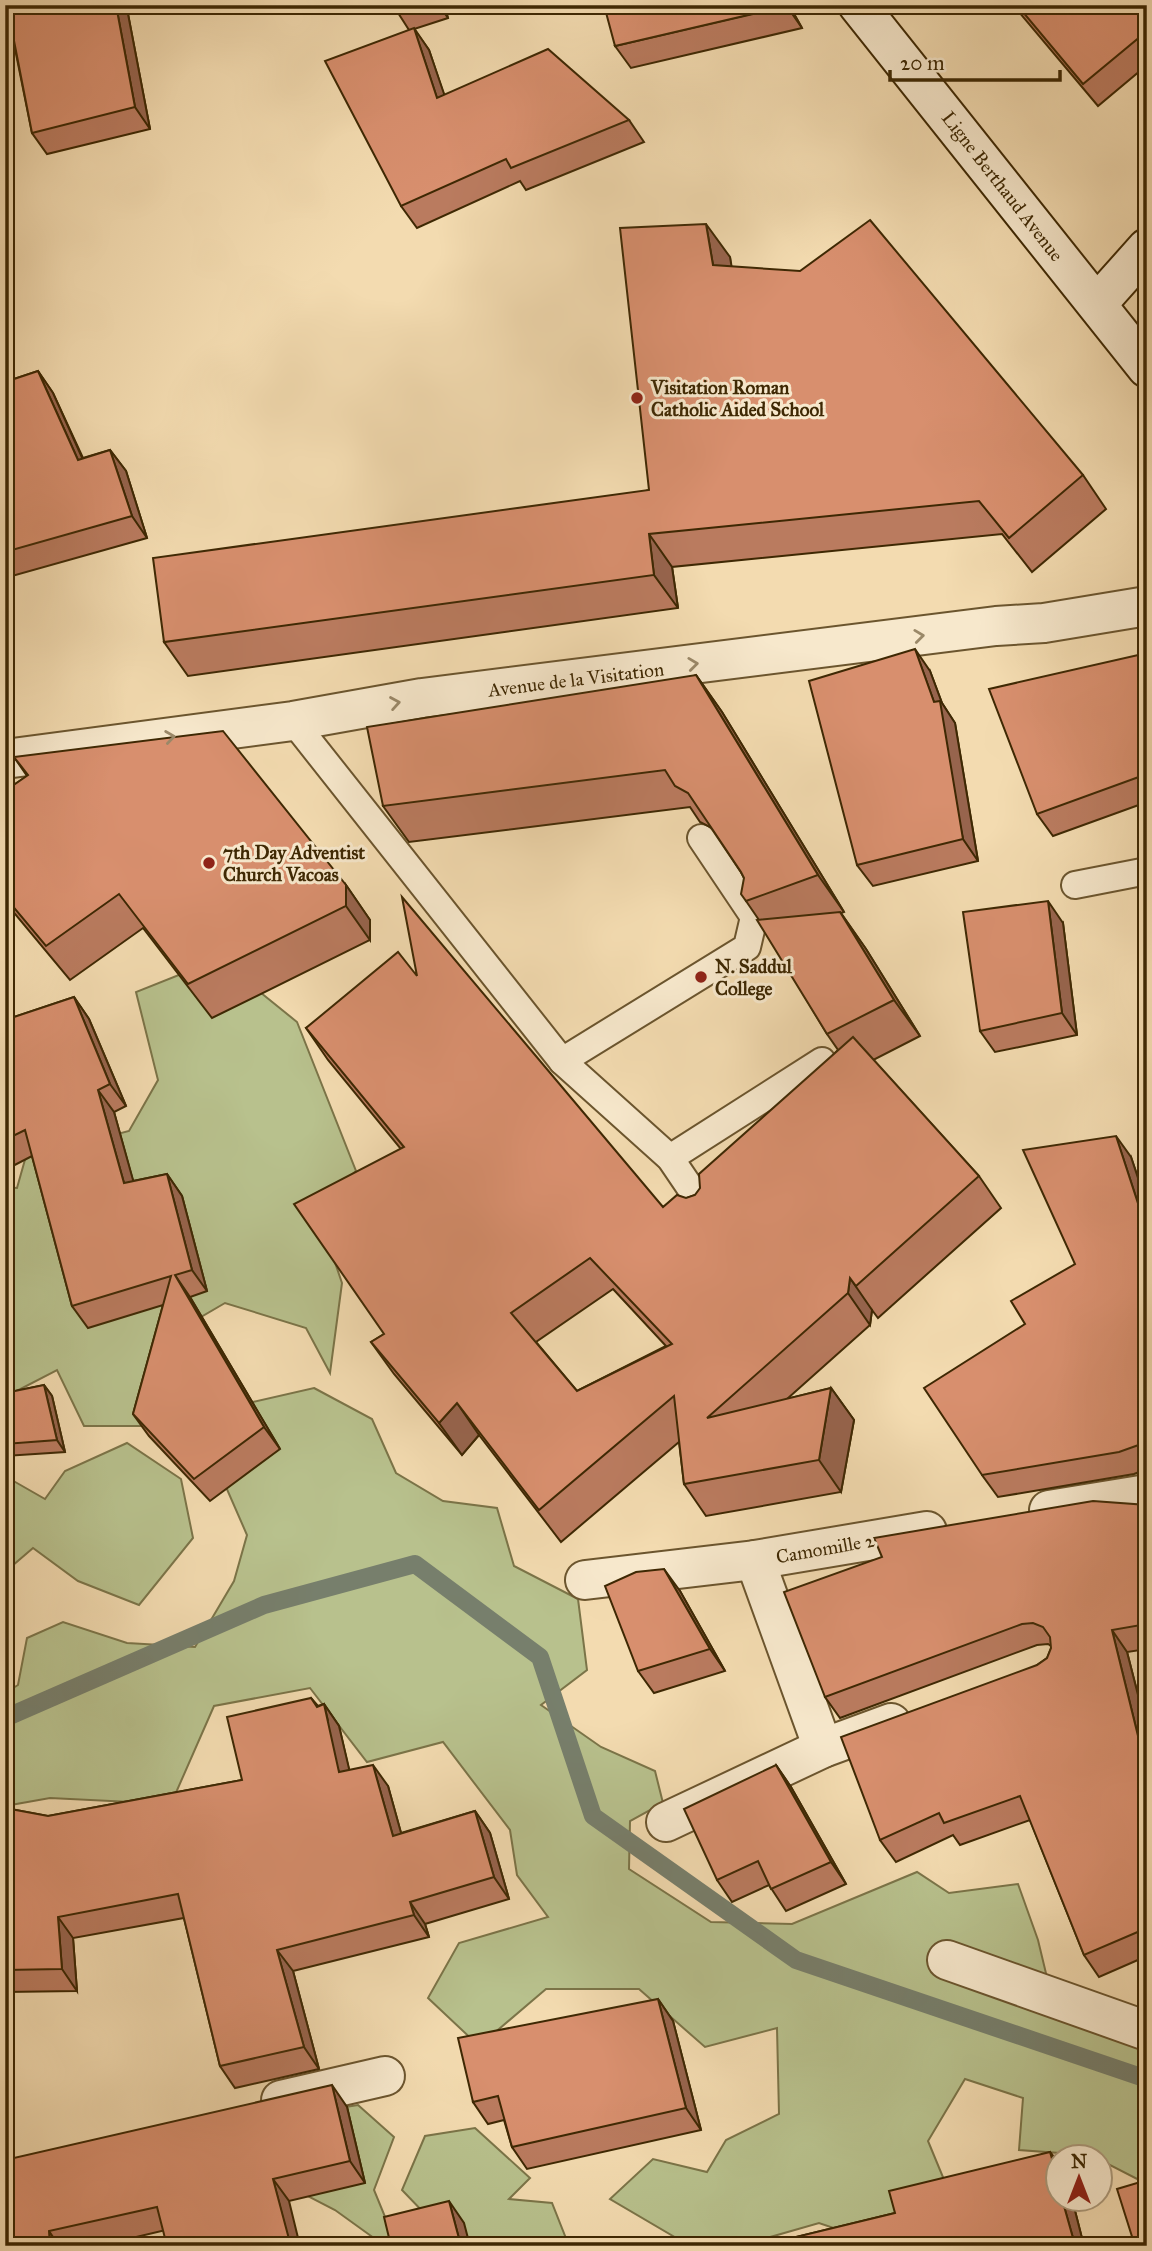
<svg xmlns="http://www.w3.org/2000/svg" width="1152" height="2251" viewBox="0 0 1152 2251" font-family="'IM FELL Great Primer',serif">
	<rect width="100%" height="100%" fill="#f3dbb0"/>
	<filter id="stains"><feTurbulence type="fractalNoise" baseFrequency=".00286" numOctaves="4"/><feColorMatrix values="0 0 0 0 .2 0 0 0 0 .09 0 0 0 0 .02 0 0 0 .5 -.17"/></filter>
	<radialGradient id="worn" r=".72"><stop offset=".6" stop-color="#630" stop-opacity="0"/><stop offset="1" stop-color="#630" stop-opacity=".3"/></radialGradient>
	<g fill="#b8c18d" stroke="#7b7448" stroke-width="2">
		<path d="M219 959 297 1022 356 1171 316 1207 342 1283 330 1373 306 1328 225 1303 196 1320 148 1426H84L57 1370 5 1397V1187L17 1188 39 1110 95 1140 129 1131 158 1080 136 992Z"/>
		<path d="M314 1388 372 1419 396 1473 443 1501 497 1508 514 1566 578 1599 587 1670 541 1705 601 1747 655 1771 663 1803 630 1821 629 1869 711 1922 792 1924 917 1872 949 1893 1018 1884 1038 1940 1056 2015 1147 2040V2184L1100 2160V2156L1019 2150 1023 2098 965 2079 928 2141 945 2182 884 2245 819 2223 739 2246H690L610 2199 653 2159 707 2172 726 2140 779 2114 777 2028 705 2047 639 1989H546L479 2046 428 1998 459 1943 548 1917 517 1875 510 1830 443 1742 367 1762 310 1688 214 1706 171 1804 50 1798 5 1806V1693L18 1685 27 1638 63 1622 127 1643 195 1647 234 1581 247 1535 219 1471 222 1409Z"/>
		<path d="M5 1443 10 1479 45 1499 65 1471 127 1443 181 1479 193 1538 139 1605 78 1581 33 1548 5 1572Z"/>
		<path d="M358 2105 394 2137 374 2190 397 2246H385L335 2210 292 2188 296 2115Z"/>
		<path d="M475 2128 530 2178 509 2199 552 2203 569 2246H504L502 2240 451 2241 402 2190 425 2136Z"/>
	</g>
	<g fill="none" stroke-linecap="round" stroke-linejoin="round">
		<path stroke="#777f6c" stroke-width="18" d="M5 1718 264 1605 415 1564 540 1657 593 1816 796 1960 1147 2079"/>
		<g stroke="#6b552e" stroke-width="30">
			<g id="lane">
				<path d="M293 721 562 1061 670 1158 708 1214"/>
				<path d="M1075 885 1147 871"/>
				<path d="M562 1061 747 947 754 917 701 838"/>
				<path d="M670 1158 822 1061"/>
			</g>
		</g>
		<g stroke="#6b552e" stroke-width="42">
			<g id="street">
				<path d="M5 759 293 721 422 698 996 626 1044 623 1147 606"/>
				<path d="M1049 1510 1147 1494"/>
				<path d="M755 1560 823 1748"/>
				<path d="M585 1580 755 1560 927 1531"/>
				<path d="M666 1822 823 1748 891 1723"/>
				<path d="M947 1960 1147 2031"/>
				<path d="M281 2100 385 2076"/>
			</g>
		</g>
		<g stroke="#3e2803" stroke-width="42">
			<g id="secondary">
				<path d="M858 5 1147 368"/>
				<path d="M1097 304 1147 248"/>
			</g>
		</g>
		<use href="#lane" stroke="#f7e8cc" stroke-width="26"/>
		<use href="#street" stroke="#f7e8cc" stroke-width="38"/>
		<use href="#secondary" stroke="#f7e8cc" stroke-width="38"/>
	</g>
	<g fill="#ba7b5f" stroke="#3e2803" stroke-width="2" fill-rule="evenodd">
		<path d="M5 5H152L128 14 150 129 47 154 32 133 10 24 5 26Z"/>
		<path d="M393 5H444L448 18 414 29 429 50 444 95 629 120 644 142 526 190 520 181 417 228 401 206 409 30Z"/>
		<path d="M789 5 802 28 631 68 615 46Z"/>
		<path d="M1013 5H1147V65L1098 106Z"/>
		<path d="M730 257 731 267 1083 475 1106 509 1032 572 1002 534 672 567 678 608 188 676 164 642 649 490Z"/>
		<path d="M38 371 53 393 83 458 110 450 126 471 147 538 5 578V382Z"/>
		<path d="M1147 653V802L1053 836 1037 814Z"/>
		<path d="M930 671 942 703 955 723 978 861 873 886 857 865Z"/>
		<path d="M696 675 722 712 844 912 841 913 866 949 920 1036 873 1060 979 1176 1001 1208 878 1318 872 1310 870 1325 787 1399 831 1388 854 1420 841 1492 706 1516 684 1484 679 1442 561 1542 479 1435 462 1455 394 1374 371 1342 384 1334 401 1149 328 1060 306 1028 417 976 663 1207 695 1195 838 1050 827 1034 759 920 746 901 744 878 741 872 712 828 700 822 690 807 409 842 383 806ZM613 1289 666 1346 577 1391 536 1342Z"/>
		<path d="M14 757 346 885 370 920V940L212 1018 143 928 70 980 5 902V791L27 776Z"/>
		<path d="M1063 923 1077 1035 995 1052 980 1031Z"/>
		<path d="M74 997 89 1019 126 1106 114 1112 133 1181 167 1174 182 1196 207 1291 190 1297 280 1449 210 1501 149 1436 133 1414 163 1305 88 1328 72 1306 32 1156 5 1170V1020Z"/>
		<path d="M1131 1157 1147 1205V1469L1134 1474 998 1497 982 1475 1025 1324 1075 1264Z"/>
		<path d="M44 1385 52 1396 65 1452 5 1456V1393Z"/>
		<path d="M1147 1505V1649L1127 1652 1147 1730V1956L1099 1977 1084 1955 1030 1820 960 1845 953 1835 896 1862 880 1840 1037 1665 1047 1658 1051 1648V1646L1048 1644 1037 1645 840 1718 825 1697Z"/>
		<path d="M680 1591 725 1671 654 1693 638 1671Z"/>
		<path d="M311 1698 318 1706 324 1704 339 1726 349 1770 388 1786 401 1833 475 1811 490 1833 509 1899 425 1924 429 1937 293 1971 319 2069 235 2088 220 2066 184 1918 73 1938 77 1991 5 1992V1808L48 1816 242 1780Z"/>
		<path d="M776 1765 791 1787 846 1884 786 1911 769 1885 732 1902 717 1880Z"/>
		<path d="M658 1999 673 2021 701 2130 527 2169 512 2147 504 2120 488 2124 473 2102Z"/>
		<path d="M347 2107 365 2183 98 2246H5Z"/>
		<path d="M1050 2152 1058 2162V2199H1072L1084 2246H759L895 2213Z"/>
	</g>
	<g fill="#97644d" stroke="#3e2803" stroke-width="2">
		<path d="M116 5H122L128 14 150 129 135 107Z"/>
		<path d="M439 5H444L448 18Z"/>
		<path d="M786 5H789L802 28Z"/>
		<path d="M414 28 429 50 453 120 437 98Z"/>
		<path d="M706 224 730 257 737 299 713 265Z"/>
		<path d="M38 371 53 393 93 482 78 460Z"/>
		<path d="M110 450 126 471 147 538 132 516Z"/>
		<path d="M649 534 672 567 678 608 654 575Z"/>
		<path d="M915 649 930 671 942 703 955 723 978 861 963 839 934 702Z"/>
		<path d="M696 675 722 712 844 912 818 875Z"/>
		<path d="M346 885 370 920V940L346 906Z"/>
		<path d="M1048 901 1063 923 1077 1035 1062 1013Z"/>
		<path d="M840 912 866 949 920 1036 894 1000Z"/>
		<path d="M74 997 89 1019 126 1106 110 1084Z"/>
		<path d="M98 1090 114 1112 140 1205 124 1183Z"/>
		<path d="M1116 1136 1131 1157 1147 1205V1231Z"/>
		<path d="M167 1174 182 1196 207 1291 192 1270Z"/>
		<path d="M175 1275 190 1297 280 1449 264 1427Z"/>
		<path d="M850 1278 872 1310 870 1325 848 1293Z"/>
		<path d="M44 1385 52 1396 65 1452 57 1440Z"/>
		<path d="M831 1388 854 1420 841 1492 819 1460Z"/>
		<path d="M457 1403 479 1435 462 1455 439 1423Z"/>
		<path d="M664 1569 680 1591 725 1671 710 1649Z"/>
		<path d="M1112 1630 1127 1652 1147 1730V1753L1140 1744Z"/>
		<path d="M311 1698 328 1721 324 1704 339 1726 355 1794 339 1772Z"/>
		<path d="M373 1765 388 1786 408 1858 393 1836Z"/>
		<path d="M776 1765 791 1787 846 1884 831 1862Z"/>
		<path d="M475 1811 490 1833 509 1899 494 1877Z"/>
		<path d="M410 1902 425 1924 429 1937 414 1915Z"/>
		<path d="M58 1917 73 1938 77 1991 62 1969Z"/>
		<path d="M277 1950 293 1971 319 2069 304 2047Z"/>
		<path d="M658 1999 673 2021 701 2130 686 2108Z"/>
		<path d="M332 2085 347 2107 365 2183 350 2161Z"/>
		<path d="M1050 2152 1058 2162V2179Z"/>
		<path d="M273 2179 289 2201 300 2246H290Z"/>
		<path d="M1062 2199H1072L1084 2246H1078L1073 2238Z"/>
		<path d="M449 2201 464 2223 470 2246H461Z"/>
		<path d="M49 2231 59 2246H50Z"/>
	</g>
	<g fill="#d88f6e" stroke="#3e2803" stroke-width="2" fill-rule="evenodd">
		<path d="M7 5H116L135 107 32 133Z"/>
		<path d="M393 5H405L394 9Z"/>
		<path d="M604 5H786L787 6 615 46Z"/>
		<path d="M1017 5H1147V31L1083 84Z"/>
		<path d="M414 28 437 98 548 49 629 120 511 168 506 159 401 206 325 61Z"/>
		<path d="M870 220 1083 475 1009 538 979 501 649 534 654 575 164 642 153 558 649 490 620 228 706 224 713 265 800 271Z"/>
		<path d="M38 371 78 460 110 450 132 516 5 552V382Z"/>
		<path d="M915 649 934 702 940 701 963 839 857 865 809 681Z"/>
		<path d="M1147 653V774L1037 814 989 689Z"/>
		<path d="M696 675 818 875 746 901 741 894 744 878 741 872 688 793 675 786 665 770 383 806 367 727Z"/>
		<path d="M223 731 346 885V906L188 984 119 894 46 946 5 897V791L28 775 14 757Z"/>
		<path d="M402 897 663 1207 677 1195 686 1198 695 1195 700 1188 699 1174 853 1037 979 1176 856 1286 850 1278 848 1293 707 1418 831 1388 819 1460 684 1484 674 1396 539 1510 457 1403 439 1423 371 1342 384 1334 294 1204 404 1147 306 1028 398 952 417 976ZM590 1258 672 1344 577 1391 511 1313Z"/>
		<path d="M1048 901 1062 1013 980 1031 963 912Z"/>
		<path d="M840 912 894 1000 827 1034 757 920Z"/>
		<path d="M74 997 110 1084 98 1090 124 1183 167 1174 192 1270 175 1275 264 1427 194 1479 133 1414 171 1276 72 1306 25 1130 5 1140V1020Z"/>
		<path d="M1116 1136 1147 1231V1442L1119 1452 982 1475 924 1388 1025 1324 1011 1301 1075 1264 1023 1150Z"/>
		<path d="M44 1385 57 1440 5 1444V1393Z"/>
		<path d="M1093 1501 1147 1505V1624L1112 1630 1140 1744 1147 1742V1928L1084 1955 1020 1796 944 1823 939 1813 880 1840 841 1737 1037 1665 1047 1658 1051 1648 1050 1637 1043 1627 1033 1623 1022 1624 825 1697 784 1592 882 1557 874 1538Z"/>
		<path d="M664 1569 710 1649 638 1671 605 1586 636 1572Z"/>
		<path d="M311 1698 317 1707 324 1704 339 1772 373 1765 393 1836 475 1811 494 1877 410 1902 414 1915 277 1950 304 2047 220 2066 178 1894 58 1917 62 1969 5 1970V1808L48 1816 242 1780 227 1717Z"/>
		<path d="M776 1765 831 1862 771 1889 758 1861 717 1880 684 1809Z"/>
		<path d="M658 1999 686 2108 512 2147 498 2096 473 2102 458 2038Z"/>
		<path d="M332 2085 350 2161 273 2179 289 2239 290 2246H167L157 2207 49 2231 50 2246H5V2160Z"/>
		<path d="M1050 2152 1058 2179V2199H1062L1073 2238 1041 2246H759L895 2213 889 2191Z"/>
		<path d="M1147 2180V2246H1135L1117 2189Z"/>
		<path d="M449 2201 461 2246H391L384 2217Z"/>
	</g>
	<defs><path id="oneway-chevron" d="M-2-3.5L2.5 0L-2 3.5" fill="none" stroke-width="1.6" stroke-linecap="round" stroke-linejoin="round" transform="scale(1.75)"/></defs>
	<g stroke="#9a8868">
		<use href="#oneway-chevron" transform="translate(919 636) rotate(-7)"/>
		<use href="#oneway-chevron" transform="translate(693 664) rotate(-7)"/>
		<use href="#oneway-chevron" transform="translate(395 703) rotate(-10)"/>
		<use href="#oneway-chevron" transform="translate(170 737) rotate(-8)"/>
	</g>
	<g fill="#8f2418" stroke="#f7e8cc" stroke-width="2.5">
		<circle cx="637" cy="398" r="7"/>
		<circle cx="209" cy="863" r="7"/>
		<circle cx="701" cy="977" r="7"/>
	</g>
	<g text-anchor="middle" stroke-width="6" stroke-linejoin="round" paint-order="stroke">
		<g font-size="19" fill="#3e2803" stroke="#f7e8cc">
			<text transform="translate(1003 186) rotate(52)" y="7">Ligne Berthaud Avenue</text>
			<text transform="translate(576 679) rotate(-7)" y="7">Avenue de la Visitation</text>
			<text transform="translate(825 1548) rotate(-10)" y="7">Camomille 2</text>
		</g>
		<g font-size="19" font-weight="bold" fill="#3e2803" stroke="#f7e8cc" text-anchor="start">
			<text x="651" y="394">Visitation Roman<tspan x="651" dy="22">Catholic Aided School</tspan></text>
			<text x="223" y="859">7th Day Adventist<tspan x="223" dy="22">Church Vacoas</tspan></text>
			<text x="715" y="973">N. Saddul<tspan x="715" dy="22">College</tspan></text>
		</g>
	</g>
	<rect width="1152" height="2251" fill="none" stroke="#f3dbb0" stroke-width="28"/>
	<rect x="7" y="7" width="1138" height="2237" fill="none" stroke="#3e2803" stroke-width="3.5"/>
	<rect x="14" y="14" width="1124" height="2223" fill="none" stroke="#3e2803" stroke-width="2"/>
	<g transform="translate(1079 2178)"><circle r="33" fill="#f7e8cc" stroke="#ad9b7c" stroke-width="2"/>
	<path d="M0-5L12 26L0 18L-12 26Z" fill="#8f2418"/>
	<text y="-10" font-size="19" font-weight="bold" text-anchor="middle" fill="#3e2803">N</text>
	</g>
	<path d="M890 70v10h170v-10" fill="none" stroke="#3e2803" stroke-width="3.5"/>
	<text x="900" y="70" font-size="21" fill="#3e2803" stroke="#f7e8cc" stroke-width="5" paint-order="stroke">20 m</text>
	<rect width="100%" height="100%" filter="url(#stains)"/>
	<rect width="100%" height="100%" fill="url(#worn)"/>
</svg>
